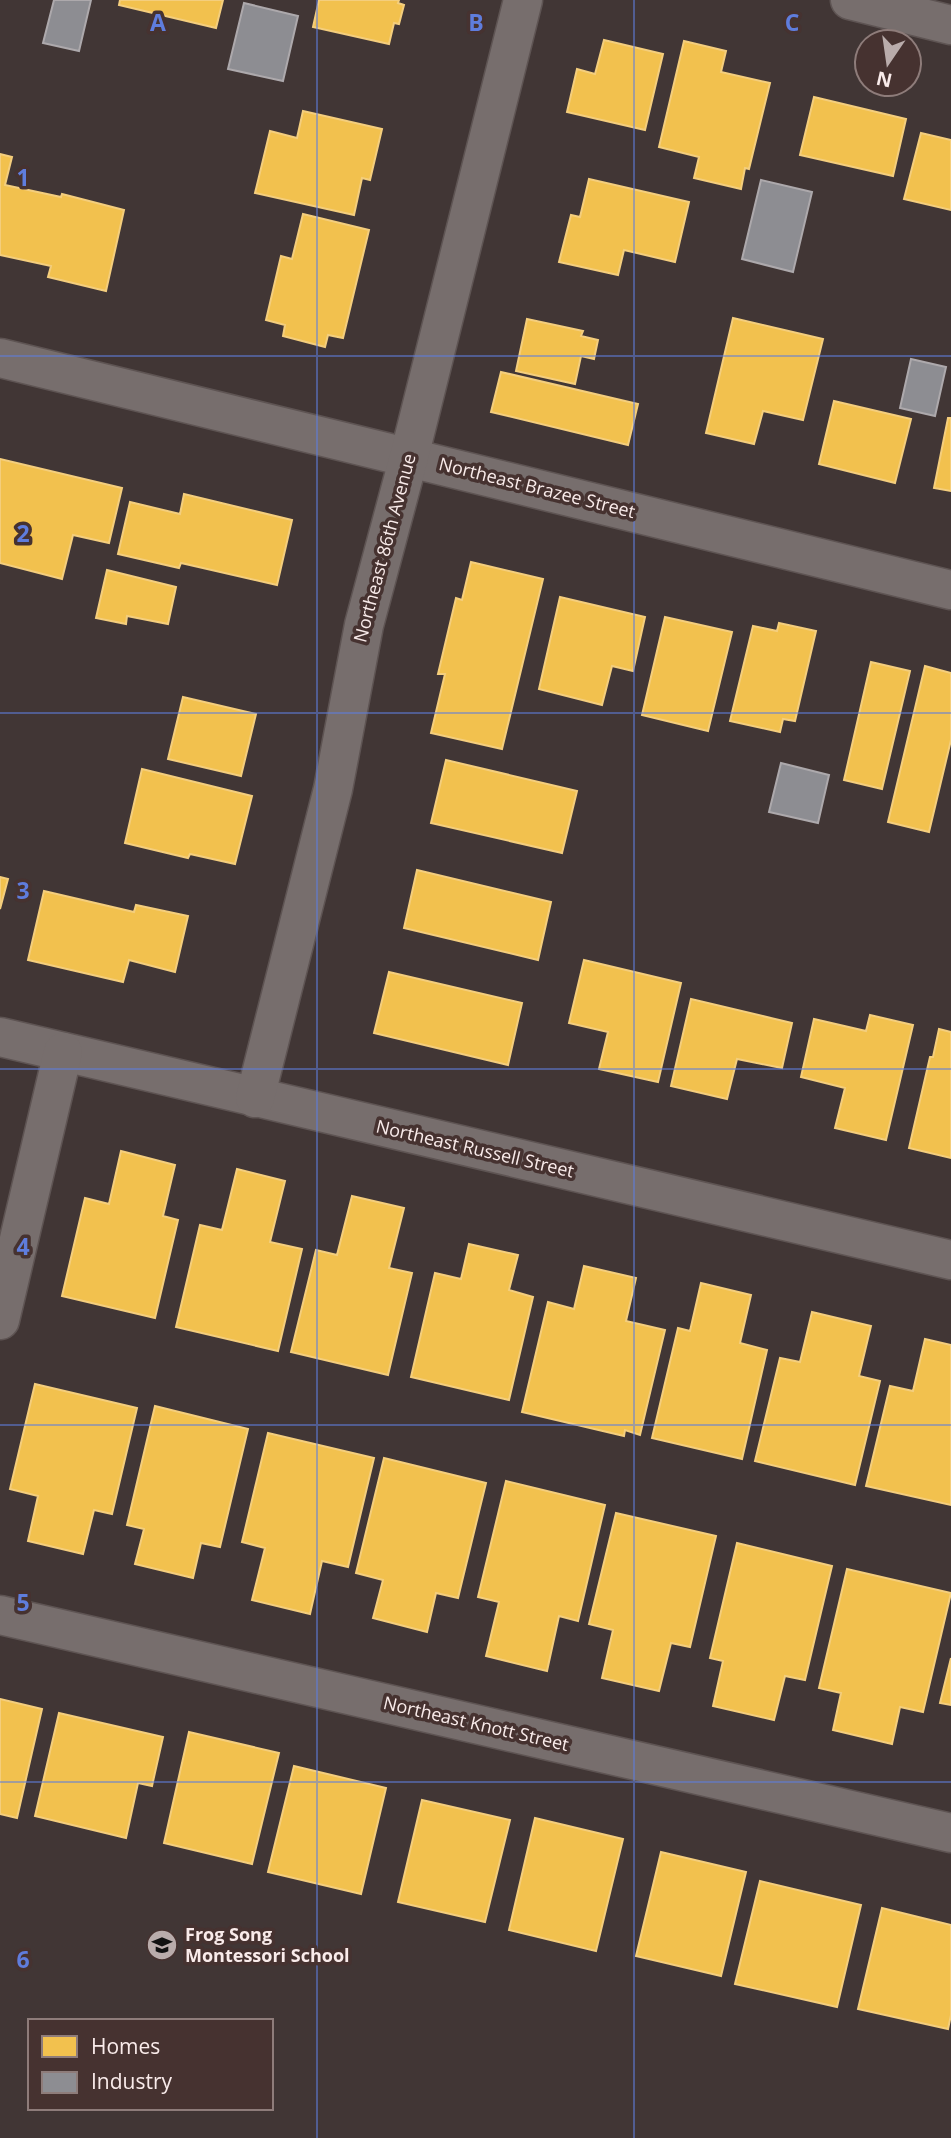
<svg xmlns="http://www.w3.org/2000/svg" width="951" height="2138" viewBox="0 0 951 2138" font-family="'Open Sans',sans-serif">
	<rect width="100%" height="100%" fill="#413635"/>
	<g fill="#f2c14e" stroke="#f4ce7d" stroke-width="2">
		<path d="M120 0H223L216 28 119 5Z"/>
		<path d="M319 0H399L398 3 404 5 399 24 394 23 389 44 313 27Z"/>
		<path d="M604 40 663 54 645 130 567 112 577 69 595 74Z"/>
		<path d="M684 41 726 51 721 72 770 83 749 169 745 168 741 189 694 178 699 157 659 147Z"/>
		<path d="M814 97 906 119 893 176 800 155Z"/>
		<path d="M303 111 382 129 370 180 362 178 354 215 255 193 270 131 297 138Z"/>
		<path d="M921 133 951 140V210L904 199Z"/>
		<path d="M0 154 12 157 5 185 61 197 62 194 124 210 106 291 48 277 51 266 0 255Z"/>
		<path d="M589 179 689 202 675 262 624 250 618 275 559 262 571 215 580 217Z"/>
		<path d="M303 214 369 230 343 338 328 335 325 347 283 336 285 325 266 320 281 256 292 259Z"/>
		<path d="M733 318 823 339 803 420 763 411 754 444 706 433Z"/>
		<path d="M527 319 583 331 581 336 598 340 594 359 581 356 575 384 516 371Z"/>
		<path d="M501 372 638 404 628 445 491 412Z"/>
		<path d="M834 401 911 419 895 483 819 464Z"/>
		<path d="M948 418H951V491L934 488Z"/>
		<path d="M0 459 122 488 109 543 73 535 62 579 0 563Z"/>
		<path d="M184 494 292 520 277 585 181 563 179 568 118 554 130 502 180 514Z"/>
		<path d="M471 562 543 579 502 749 431 733 445 674H438L456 598 462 600Z"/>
		<path d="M107 570 176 587 168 624 127 616 126 624 96 618Z"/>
		<path d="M560 597 645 617 633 671 612 666 602 705 539 689Z"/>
		<path d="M665 617 732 632 708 731 642 715Z"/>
		<path d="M779 623 816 631 795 721 783 719 780 732 730 721 753 626 777 631Z"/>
		<path d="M871 662 910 671 882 789 844 780Z"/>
		<path d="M925 666 951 673V740L929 832 888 822Z"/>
		<path d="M183 697 256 714 241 776 168 759Z"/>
		<path d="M446 760 577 791 562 853 431 823Z"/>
		<path d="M142 769 252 796 235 864 190 854 188 858 125 843Z"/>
		<path d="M417 870 551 902 538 960 404 928Z"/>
		<path d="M0 877 8 879 0 909Z"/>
		<path d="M44 891 134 912 136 905 188 916 175 972 129 960 123 982 28 960Z"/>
		<path d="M584 960 681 983 658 1082 599 1069 608 1032 569 1023Z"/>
		<path d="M389 972 522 1003 508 1065 374 1033Z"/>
		<path d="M691 999 792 1023 782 1068 737 1059 727 1099 671 1086Z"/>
		<path d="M870 1015 913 1025 886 1140 835 1128 845 1088 801 1077 814 1019 866 1031Z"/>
		<path d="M939 1029 951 1032V1158L909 1148 930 1057H933Z"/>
		<path d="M121 1151 175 1165 163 1216 178 1220 155 1318 62 1296 85 1198 109 1204Z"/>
		<path d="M237 1169 285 1181 270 1242 302 1249 278 1351 176 1327 200 1225 222 1230Z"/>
		<path d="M352 1196 404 1208 389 1268 412 1273 388 1375 291 1352 316 1250 337 1255Z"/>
		<path d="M469 1244 518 1255 509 1290 533 1297 509 1400 411 1377 435 1273 461 1279Z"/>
		<path d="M584 1266 636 1278 626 1321 665 1330 640 1435 625 1430 624 1436 522 1412 548 1302 574 1309Z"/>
		<path d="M701 1283 751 1295 740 1343 767 1350 742 1459 652 1438 678 1328 690 1331Z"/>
		<path d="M812 1312 871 1326 859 1376 880 1381 855 1485 755 1461 780 1358 800 1362Z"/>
		<path d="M925 1339 951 1345V1505L866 1486 890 1386 913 1391Z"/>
		<path d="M35 1384 137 1408 112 1514 94 1510 83 1554 28 1541 38 1496 10 1489Z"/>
		<path d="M155 1406 248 1429 220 1547 201 1543 193 1578 135 1564 144 1529 127 1525Z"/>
		<path d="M268 1433 374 1458 348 1567 322 1561 310 1614 252 1600 265 1548 242 1542Z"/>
		<path d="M384 1458 486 1483 458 1598 436 1593 427 1632 373 1618 383 1580 356 1573Z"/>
		<path d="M506 1481 605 1505 578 1621 559 1616 547 1671 486 1656 499 1602 478 1597Z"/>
		<path d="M616 1513 716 1536 690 1647 671 1643 659 1691 602 1678 613 1630 589 1624Z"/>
		<path d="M737 1543 832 1566 805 1680 785 1676 774 1720 713 1706 723 1661 710 1658Z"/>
		<path d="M847 1569 951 1593 923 1712 900 1707 892 1744 833 1730 841 1693 819 1688Z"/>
		<path d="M951 1658V1705L940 1703Z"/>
		<path d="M0 1699 42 1709 17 1818 0 1814Z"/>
		<path d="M59 1713 163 1737 152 1786 138 1783 126 1838 35 1816Z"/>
		<path d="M189 1732 279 1753 252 1864 164 1843Z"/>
		<path d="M294 1766 386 1788 361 1894 268 1872Z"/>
		<path d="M422 1800 510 1820 485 1922 398 1902Z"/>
		<path d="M535 1818 623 1839 596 1951 509 1930Z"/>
		<path d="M661 1852 746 1872 721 1976 636 1956Z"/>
		<path d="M760 1881 861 1905 837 2007 735 1984Z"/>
		<path d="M882 1908 951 1925V2015L948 2029 858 2009Z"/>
	</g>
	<g fill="#8d8d92" stroke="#ada9ac" stroke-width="2">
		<path d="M54 0H91L79 51 43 43Z"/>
		<path d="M244 3 298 16 283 81 228 69Z"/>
		<path d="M761 180 812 192 793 272 742 259Z"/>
		<path d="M911 359 946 367 935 416 900 408Z"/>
		<path d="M781 763 829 775 818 823 769 812Z"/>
	</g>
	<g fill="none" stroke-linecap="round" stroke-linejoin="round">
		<g stroke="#5e5453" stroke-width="41">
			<g id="minor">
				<path d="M850 0 951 25"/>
				<path d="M0 358 951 590"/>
				<path d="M0 1037 951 1260"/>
				<path d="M255 1098 333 789 364 625 409 457 523 0"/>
				<path d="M0 1320 63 1052"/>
				<path d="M0 1615 951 1833"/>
			</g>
		</g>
		<use href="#minor" stroke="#776e6d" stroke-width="38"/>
	</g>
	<path fill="none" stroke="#5f7ddd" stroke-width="2" stroke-opacity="0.55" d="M317 0V2138M634 0V2138M0 356H951M0 713H951M0 1069H951M0 1425H951M0 1782H951"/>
	<defs>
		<g id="school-disc" transform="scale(1.575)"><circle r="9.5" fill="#b9acab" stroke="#463230"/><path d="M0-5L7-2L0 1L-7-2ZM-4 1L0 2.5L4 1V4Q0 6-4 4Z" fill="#111"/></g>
	</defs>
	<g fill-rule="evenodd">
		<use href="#school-disc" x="162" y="1945"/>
	</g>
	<g text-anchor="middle" stroke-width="7" stroke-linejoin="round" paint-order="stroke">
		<g font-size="18" fill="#f9ebea" stroke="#463230">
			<text transform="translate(537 488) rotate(14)" y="6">Northeast Brazee Street</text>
			<text transform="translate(385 548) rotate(-75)" y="6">Northeast 86th Avenue</text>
			<text transform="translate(475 1149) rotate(13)" y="6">Northeast Russell Street</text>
			<text transform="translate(476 1724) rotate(13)" y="6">Northeast Knott Street</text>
		</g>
		<g font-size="18" font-weight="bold" fill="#f9ebea" stroke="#463230" text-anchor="start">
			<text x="185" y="1941">Frog Song<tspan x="185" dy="21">Montessori School</tspan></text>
		</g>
	</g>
	<g font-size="23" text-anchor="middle" font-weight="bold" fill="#5f7ddd" stroke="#463230" stroke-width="7" stroke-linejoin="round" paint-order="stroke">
		<text x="158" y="31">A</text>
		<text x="476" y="31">B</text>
		<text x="792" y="31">C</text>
		<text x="23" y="186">1</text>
		<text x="23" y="542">2</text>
		<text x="23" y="899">3</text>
		<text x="23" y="1255">4</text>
		<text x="23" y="1611">5</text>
		<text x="23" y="1968">6</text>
	</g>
	<rect x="28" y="2019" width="245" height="91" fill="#463230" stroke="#8e7c7a" stroke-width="2"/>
	<rect x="42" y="2036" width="35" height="21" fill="#f2c14e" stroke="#8e7c7a" stroke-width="2"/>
	<text x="91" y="2054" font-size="21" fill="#f9ebea">Homes</text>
	<rect x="42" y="2072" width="35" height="21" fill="#8d8d92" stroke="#8e7c7a" stroke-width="2"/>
	<text x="91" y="2089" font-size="21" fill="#f9ebea">Industry</text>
	<g transform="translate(888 63) rotate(193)"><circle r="33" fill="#463230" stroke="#8e7c7a" stroke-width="2"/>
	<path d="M0-5L12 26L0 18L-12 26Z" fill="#b9acab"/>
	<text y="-10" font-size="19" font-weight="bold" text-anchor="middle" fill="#f9ebea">N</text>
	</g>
</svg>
